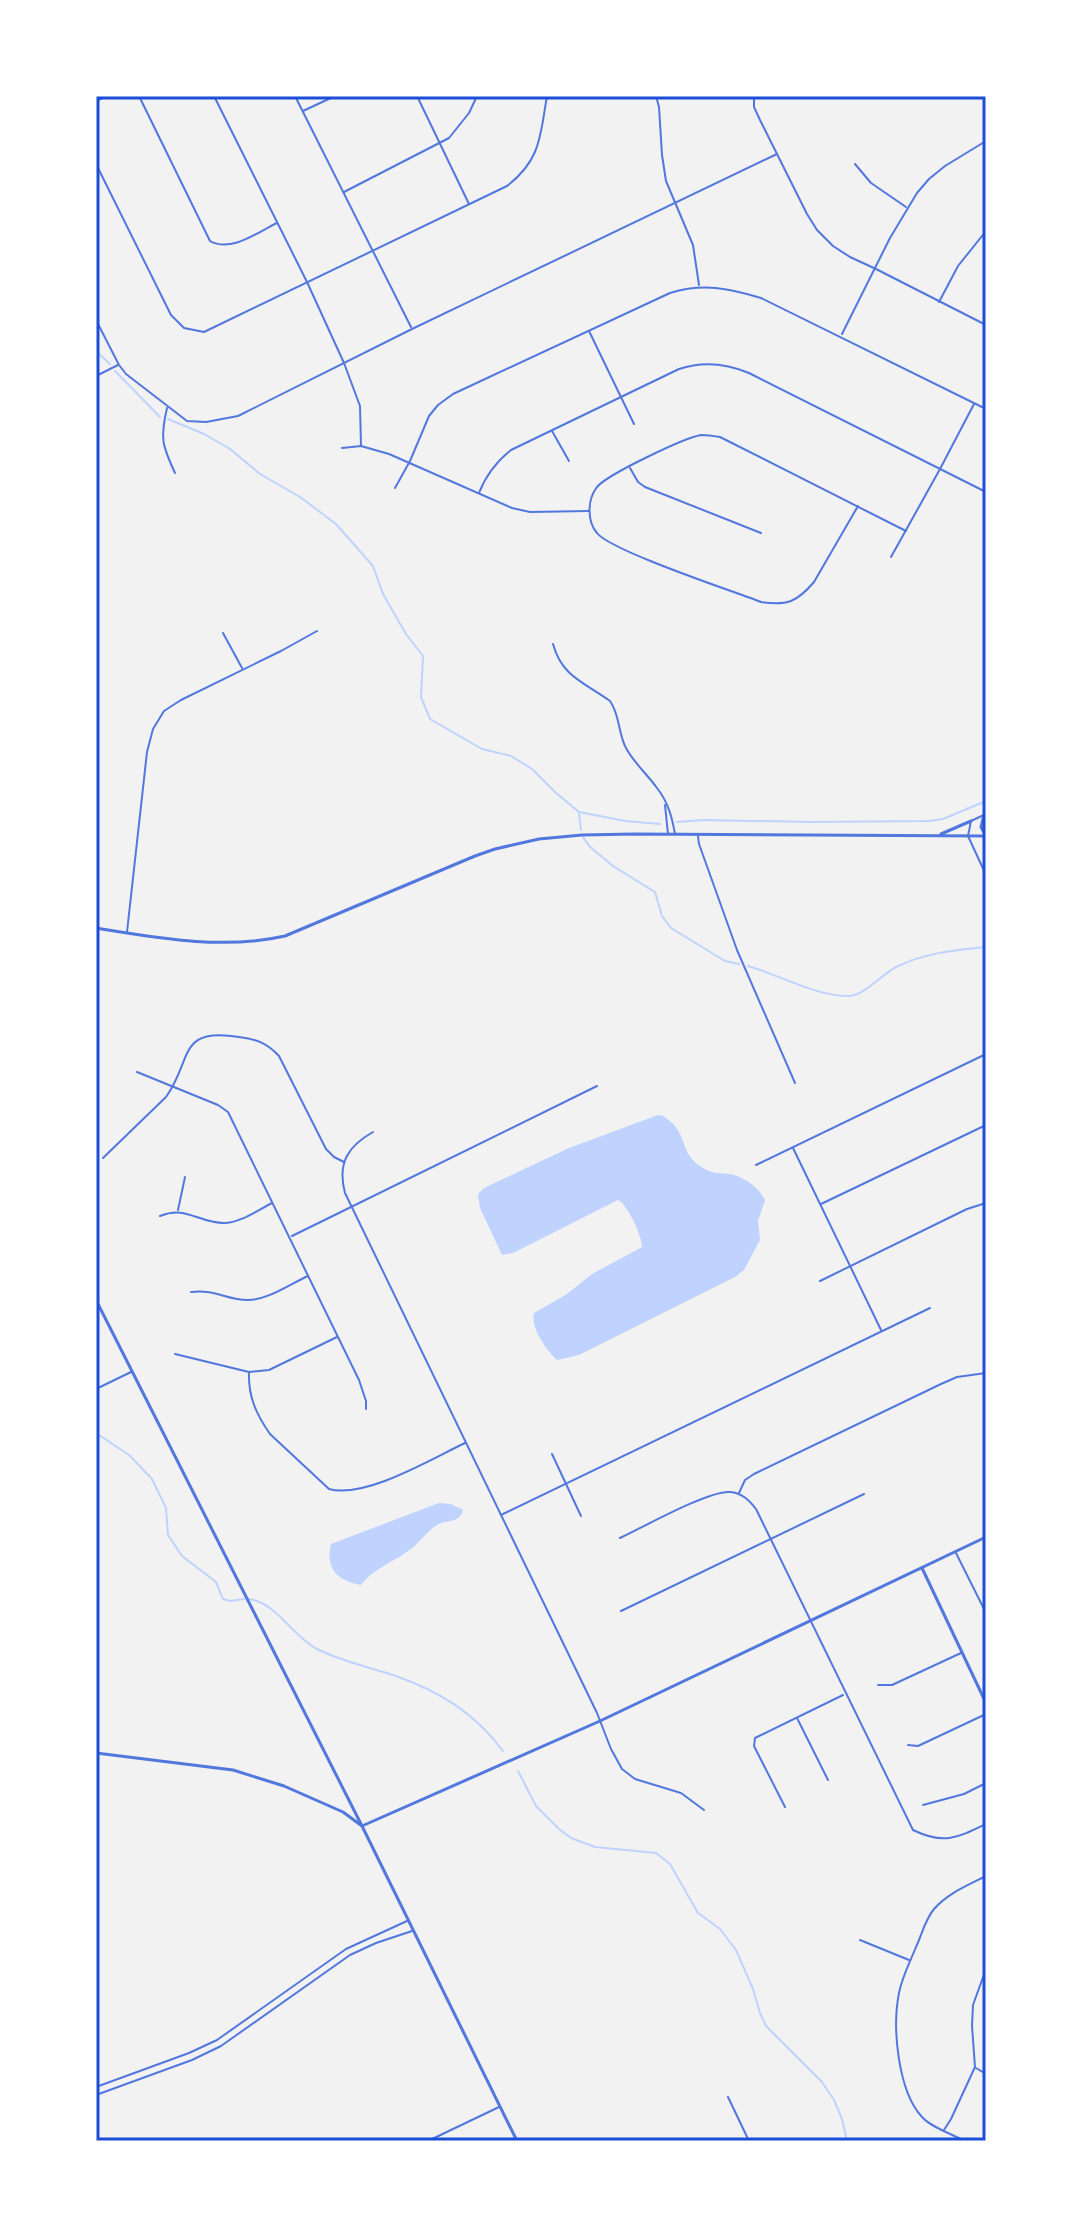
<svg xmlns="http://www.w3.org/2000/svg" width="1082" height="2237" viewBox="0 0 1082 2237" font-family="Merriweather,serif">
	<rect width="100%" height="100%" fill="#f2f2f2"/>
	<g fill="#bfd3fe">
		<path d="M658 1115 663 1116C668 1119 674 1124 677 1129 688 1146 683 1157 705 1169 713 1174 722 1173 730 1174 744 1177 759 1187 765 1200L758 1221 760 1240 744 1270 735 1277 579 1355 557 1360C546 1350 530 1327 534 1313L567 1294 592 1274 642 1247C642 1236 628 1205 618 1200L513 1253 502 1255 480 1208 478 1194 484 1188 569 1148Z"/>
		<path d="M439 1503 451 1504 463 1510C459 1524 448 1519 437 1525 426 1532 419 1544 408 1551 392 1563 374 1568 361 1585 338 1581 325 1569 331 1544Z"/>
	</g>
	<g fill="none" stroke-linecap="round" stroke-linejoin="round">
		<g stroke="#bfd3fe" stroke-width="2">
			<path d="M96 351 110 364"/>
			<path d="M115 371 160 417"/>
			<path d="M168 419 204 434 230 449 260 474 300 497 336 524 373 566 383 594 406 634 423 656 421 697 430 719 482 749 511 756 532 769 556 793 579 812 625 821 660 824"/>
			<path d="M579 813 581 830"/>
			<path d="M677 822 703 820 811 822 929 821 943 819 986 801"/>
			<path d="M583 837 589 846 613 866 655 892 662 916 671 928 725 961 739 964"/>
			<path d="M748 966C779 975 818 997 849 996 865 995 881 975 896 967 924 953 955 950 986 947"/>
			<path d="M96 1433 129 1455 152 1479 166 1508 168 1535 182 1556 216 1582 223 1599 230 1601 244 1599"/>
			<path d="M249 1599C277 1603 291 1635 317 1649 341 1661 368 1667 393 1675 439 1691 474 1712 503 1751"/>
			<path d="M518 1771 536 1806 559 1829 571 1838 595 1847 656 1853 670 1864 698 1913 720 1929 736 1950 753 1989 760 2013 766 2026 822 2082 834 2100 842 2119 847 2141"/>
		</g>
		<g stroke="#5277de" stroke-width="2">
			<path d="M139 96 210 241C231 253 258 232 277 223"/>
			<path d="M214 96 307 282 344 363 360 406 361 446"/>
			<path d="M295 96 411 327"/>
			<path d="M417 96 469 204"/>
			<path d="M656 96 659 107 662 155 666 181 693 245 699 285"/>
			<path d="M754 96V107L760 120 807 214 817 230 833 246 850 257 876 269 986 325"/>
			<path d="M96 101 107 96"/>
			<path d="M303 111 335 96"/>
			<path d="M96 164 171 315 184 328 204 332 507 186C541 160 540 136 547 96"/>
			<path d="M855 164 871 183 906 207"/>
			<path d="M344 192 449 138 469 113 477 96"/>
			<path d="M939 302 958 266 986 231"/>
			<path d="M96 320 119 365 126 374 187 421 206 422 238 416 412 329 777 154"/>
			<path d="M589 331 634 424"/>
			<path d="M842 334 890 238 917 193 929 179 945 166 986 141"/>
			<path d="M96 376 118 365"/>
			<path d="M167 408C160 438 162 445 175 473"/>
			<path d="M552 431 569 461"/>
			<path d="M342 448 361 446 389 454 512 508 530 512 589 511"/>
			<path d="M630 468 638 482 645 487 761 533"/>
			<path d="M395 488 410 461 429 416 438 405 453 394 670 293C703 283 728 288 761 298L986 409"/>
			<path d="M479 493C486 475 496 462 511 450L679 369C703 361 725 363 749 373L986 492"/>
			<path d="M858 506 814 582C797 602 787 606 761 602 733 591 611 551 597 533 587 521 587 500 597 487 608 474 684 438 701 435 707 435 714 436 720 437L906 531"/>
			<path d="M891 557 940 469 974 404"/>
			<path d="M223 633 242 668"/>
			<path d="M553 644C562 677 584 682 610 701 620 715 618 733 626 748 634 763 647 774 657 788 668 802 672 817 675 834"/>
			<path d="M665 805 668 834"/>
			<path d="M986 814 971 821 968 836 986 875"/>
			<path d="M698 836 699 844 737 950 795 1083"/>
			<path d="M127 932 147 752 153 729 164 711 181 700 281 651 317 631"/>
			<path d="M137 1072 218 1105 228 1112 359 1380 366 1401V1409"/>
			<path d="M373 1132C348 1146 337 1163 345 1193L597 1713 611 1749 622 1769 635 1779 681 1793 704 1810"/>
			<path d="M793 1148 881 1330"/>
			<path d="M103 1158 166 1097C193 1059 177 1027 239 1037 256 1039 267 1043 279 1056L326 1149 334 1157 344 1162"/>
			<path d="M756 1165 986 1054"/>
			<path d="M821 1204 986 1125"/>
			<path d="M178 1210 185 1177"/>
			<path d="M160 1216C186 1205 198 1223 224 1223 240 1223 258 1210 272 1203"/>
			<path d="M292 1236 597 1086"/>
			<path d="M820 1281 967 1209 986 1203"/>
			<path d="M191 1292C216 1289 226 1300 248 1300 268 1300 290 1284 308 1276"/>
			<path d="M175 1354 249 1372 269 1370 337 1337"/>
			<path d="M249 1372C248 1396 256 1414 270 1434L329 1489C365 1499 431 1459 465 1443"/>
			<path d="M96 1389 131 1372"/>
			<path d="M552 1454 581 1516"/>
			<path d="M739 1493 745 1480 754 1474 941 1384 957 1377 986 1373"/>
			<path d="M501 1515 930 1308"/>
			<path d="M620 1538C642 1528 709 1490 730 1492 742 1493 749 1500 756 1509L913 1830C944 1845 957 1838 986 1824"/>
			<path d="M956 1553 986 1613"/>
			<path d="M621 1611 864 1494"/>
			<path d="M878 1685H892L961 1653"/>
			<path d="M797 1718 828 1780"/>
			<path d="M908 1745 918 1746 986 1714"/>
			<path d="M923 1805 964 1794 986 1783"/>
			<path d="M785 1807 754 1746 755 1738 843 1695"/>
			<path d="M860 1940 909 1960"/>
			<path d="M976 2068 986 2074"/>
			<path d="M96 2087 189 2053 217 2040 346 1949 407 1921"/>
			<path d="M96 2095 192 2060 221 2046 350 1955 376 1943 412 1931"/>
			<path d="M728 2097 749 2141"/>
			<path d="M944 2130 951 2119 975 2067 972 2026 973 2005 986 1969"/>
			<path d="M428 2141 499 2107"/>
			<path d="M965 2141C952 2134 932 2128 922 2117 898 2091 892 2028 899 1993 902 1977 910 1962 916 1947 922 1934 925 1920 934 1909 948 1893 968 1885 986 1876"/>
		</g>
		<g stroke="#5277de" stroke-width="3">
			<path d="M984 815 981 827 986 836"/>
			<path d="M941 834 971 821"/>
			<path d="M96 928C158 938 223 950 285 936L475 856 495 849 539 839 582 835 635 834 986 836"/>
			<path d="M96 1300 362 1826 517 2141"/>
			<path d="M922 1568 986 1703"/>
			<path d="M96 1753 233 1770 284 1786 343 1812 362 1826 600 1721 986 1537"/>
		</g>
	</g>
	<rect width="1082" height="2237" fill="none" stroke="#ffffff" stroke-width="196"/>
	<rect x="98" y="98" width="886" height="2041" fill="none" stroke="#1d4ed8" stroke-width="3"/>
</svg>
